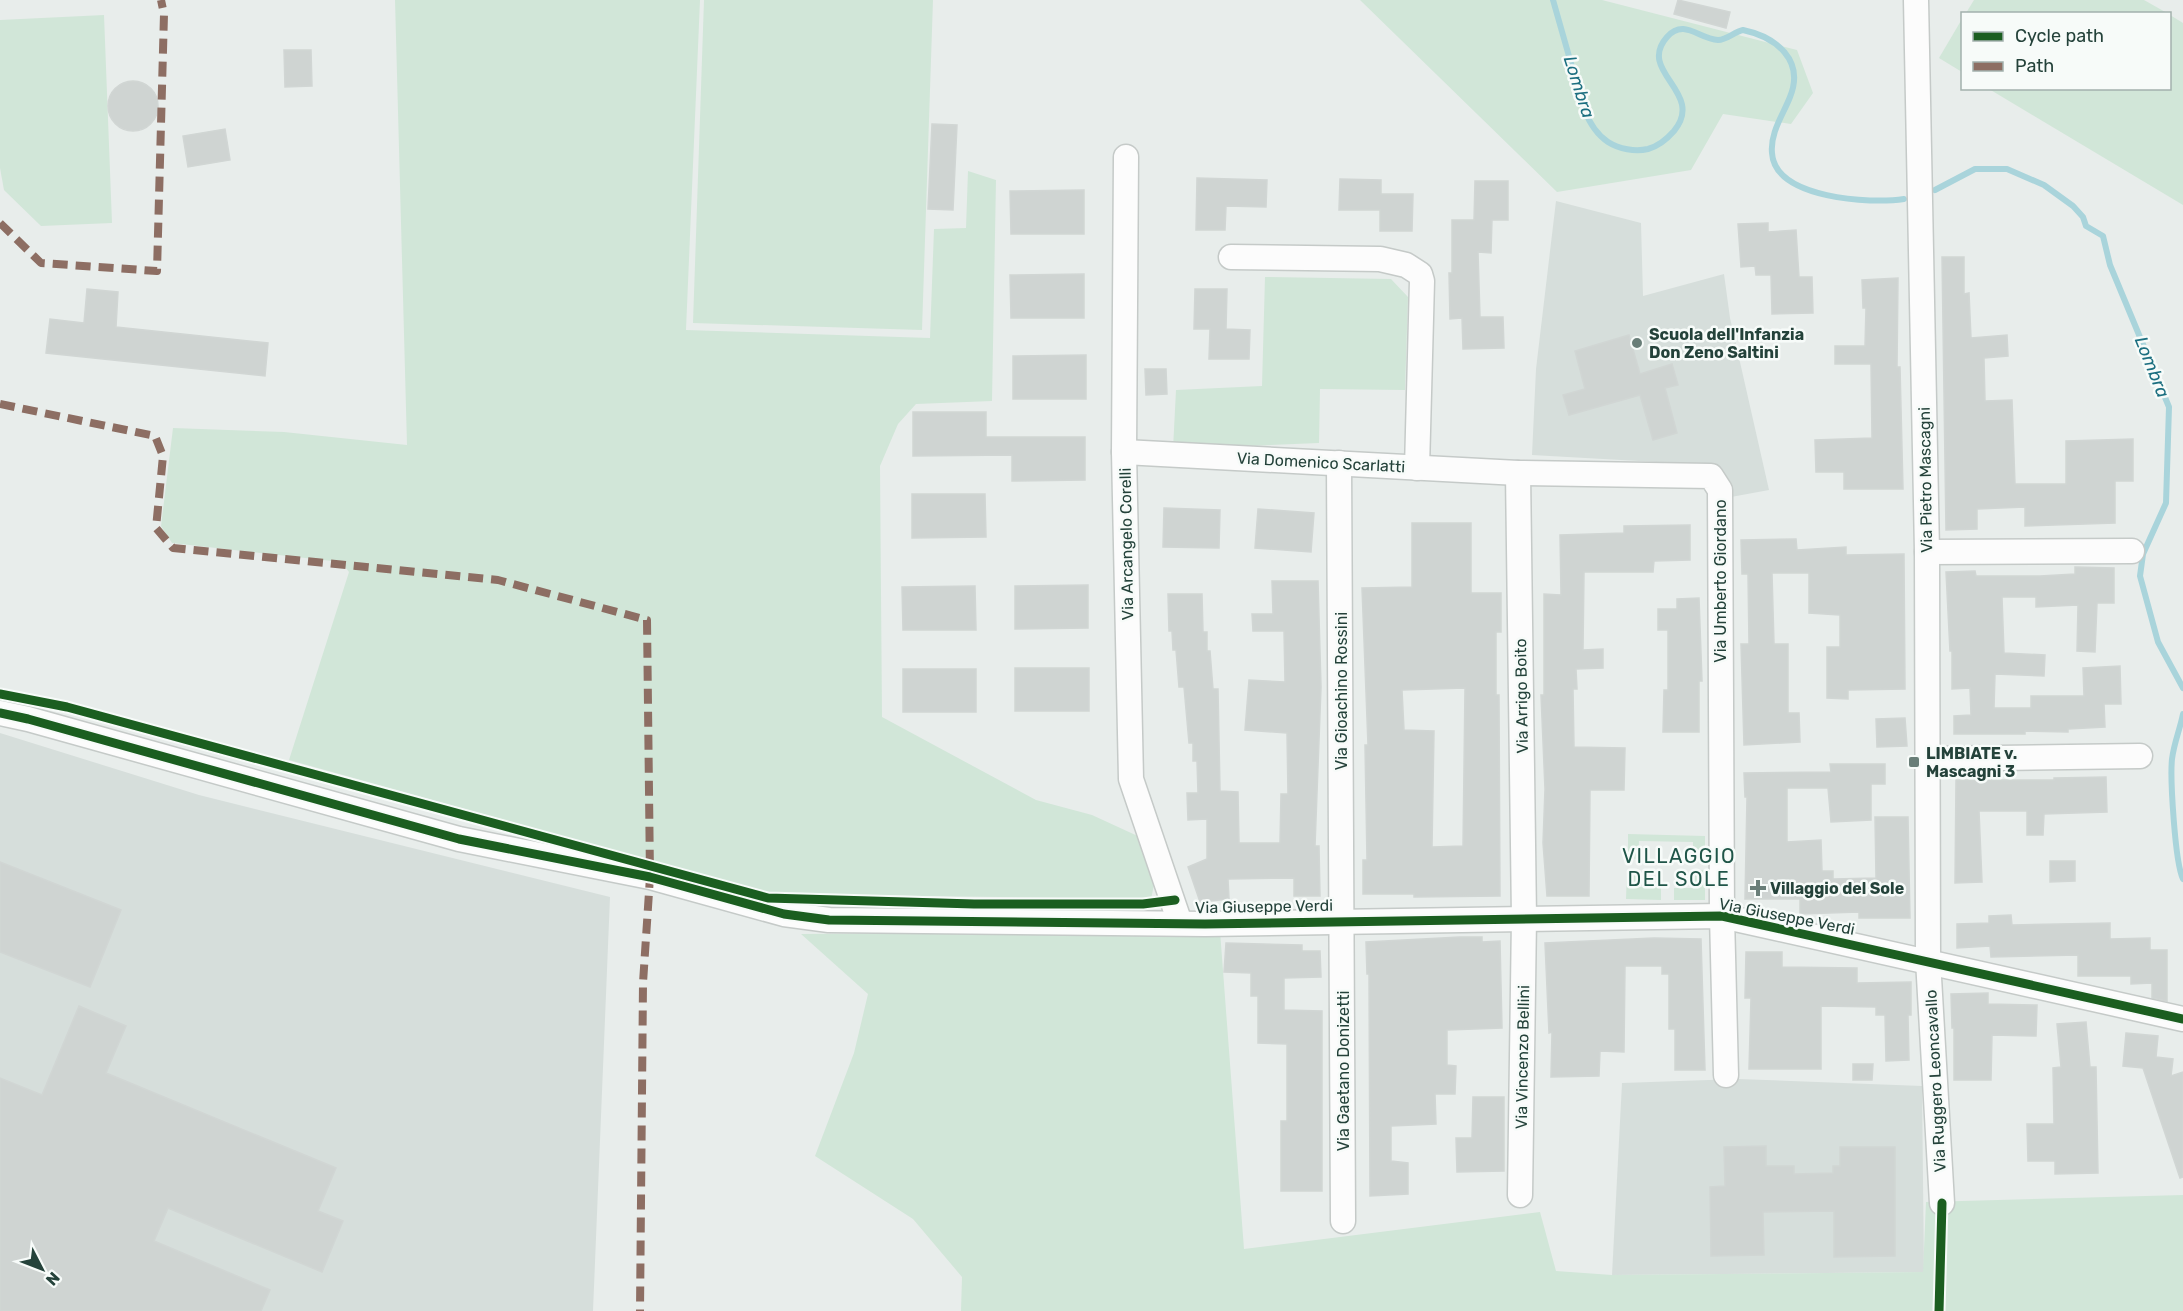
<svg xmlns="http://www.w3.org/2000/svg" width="2183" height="1311" viewBox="0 0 2183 1311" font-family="Rubik,sans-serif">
	<rect width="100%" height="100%" fill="#e8edeb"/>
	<g fill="#d6dedb">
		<path d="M1556 201 1641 223 1643 296 1724 274 1730 318 1769 490 1731 497 1730 482 1710 465 1532 455 1536 369Z"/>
		<path d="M0 733 199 795 610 897 593 1311H0Z"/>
		<path d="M1738 1079 1922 1086 1924 1272 1612 1275 1622 1083Z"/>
	</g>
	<g fill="#d1e6d8">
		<path d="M395 0H700L686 330 930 338 934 229 966 228 968 171 996 180 992 401 916 404 898 424 880 466 882 717 1036 800 1092 815 1142 838 1155 880 1151 899 771 894 289 760 349 572 341 562 172 543 161 526 173 428 284 432 407 445Z"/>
		<path d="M704 0H933L922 330 693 323Z"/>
		<path d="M1360 0H1602L1797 50 1813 93 1791 124 1723 114 1691 170 1557 192Z"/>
		<path d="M1974 0H2144L2167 13H1966Z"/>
		<path d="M104 15 112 223 41 226 4 190 0 168V20Z"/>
		<path d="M2170 15 2183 23V205L1989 89 2170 88Z"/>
		<path d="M1962 19V72L1939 58Z"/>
		<path d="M1265 277 1391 279 1408 297 1405 390 1320 389 1319 443 1173 449 1176 390 1262 386Z"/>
		<path d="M1628 834 1705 836V858L1693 857V842L1639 841 1638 859 1628 858Z"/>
		<path d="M1705 870V900H1674V888H1693V871Z"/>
		<path d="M1627 871H1639V887H1661V900L1626 899Z"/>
		<path d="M1220 931 1244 1249 1540 1212 1556 1271 1612 1275 1923 1272 1926 1202 2183 1195V1311H961L962 1277 913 1219 815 1156 854 1053 868 994 801 934Z"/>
	</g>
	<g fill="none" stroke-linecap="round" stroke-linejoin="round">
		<g stroke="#a9d4db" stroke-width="6">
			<path d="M1553 0 1584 109C1589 122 1596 134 1608 142 1619 149 1635 152 1648 149 1659 146 1667 139 1674 131 1706 92 1636 72 1667 37 1684 18 1699 39 1718 40 1727 40 1734 32 1743 30 1776 37 1805 60 1790 97 1783 115 1770 133 1772 153 1775 199 1871 204 1904 199"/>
			<path d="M1935 190 1975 169H2007L2044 185 2073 206 2083 217 2086 226 2103 236 2110 265 2169 407 2166 503 2143 554 2140 576 2158 642 2183 688"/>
			<path d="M2183 714C2180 729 2174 743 2172 759 2170 778 2175 863 2183 879"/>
		</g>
	</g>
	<g fill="#cfd4d2" stroke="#d1d6d4" stroke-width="1.5" fill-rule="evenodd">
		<path d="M1678 0 1730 12 1726 28 1674 14Z"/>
		<path d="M284 50H311L312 86 285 87Z"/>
		<circle cx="133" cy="106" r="25"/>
		<path d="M932 124 957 125 953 210 928 209Z"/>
		<path d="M225 129 230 160 188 167 183 136Z"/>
		<path d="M1197 178 1267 180 1266 207 1226 206 1225 230H1196Z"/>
		<path d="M1340 179 1381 180V194H1413L1412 231H1380V210H1339Z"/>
		<path d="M1475 181H1508V220H1492L1491 253 1478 252 1480 317H1503L1504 348 1463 349 1462 318 1450 319 1449 273H1452V220H1474Z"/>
		<path d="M1084 190V234H1011L1010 191Z"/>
		<path d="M1768 223V232L1796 230 1799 277H1812L1813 313 1772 314 1771 275H1756L1755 266 1741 267 1738 224Z"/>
		<path d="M1942 257H1964V294L1969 293 1971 338 2007 335 2008 356 1984 358 1985 401 2012 400 2015 484H2066V441L2133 439V481H2115V523L2025 526V507L1977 509V529L1946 530Z"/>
		<path d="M1084 274V318H1011L1010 275Z"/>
		<path d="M1898 278 1897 367H1900L1903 489H1844V472H1816L1815 440 1872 438 1871 364H1835V346H1865L1866 308H1863L1862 280Z"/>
		<path d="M87 289 118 292 116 327 268 343 265 376 46 353 50 319 84 323Z"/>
		<path d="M1195 289H1227L1226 329 1250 330 1249 359H1209L1210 329H1194Z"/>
		<path d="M1629 335 1640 374 1672 364 1678 385 1665 388 1677 433 1653 440 1640 395 1569 415 1563 395 1585 389 1575 351Z"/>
		<path d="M1086 355V399H1013V356Z"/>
		<path d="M1145 369H1166L1167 394 1146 395Z"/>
		<path d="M913 412H986V437H1085V480L1012 481V455L913 456Z"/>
		<path d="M912 494H985L986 537 912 538Z"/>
		<path d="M1164 508 1220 510 1219 548 1163 547Z"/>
		<path d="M1258 509 1314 513 1311 552 1255 548Z"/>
		<path d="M1412 523H1471V593H1501V632H1496V695H1499L1500 896 1414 897V894H1363V860H1367L1365 745H1368L1362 588 1412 587ZM1465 688 1463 846 1432 847 1434 731 1404 730 1402 690Z"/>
		<path d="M1690 525V560L1654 561 1653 572H1584L1583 650 1603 649V668L1576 669 1577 689H1573L1574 747 1625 748 1624 790H1590L1589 896H1547L1543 843 1545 789 1541 695H1544V594L1561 595 1560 535 1624 533V526Z"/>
		<path d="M1796 539 1797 550 1846 547V555L1904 554 1905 689 1848 690V699L1827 698V647H1840V615L1809 613V573H1772L1774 644H1788V713H1799L1800 742 1744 745 1741 644H1749L1748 574H1742L1741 540Z"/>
		<path d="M2075 567 2114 568V603H2097L2095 652 2077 651 2078 605 2036 607V597H2002L2004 653 2045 655 2044 676 1995 674 1994 708H2031V696H2084L2083 668 2120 666 2121 704H2104L2105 727 2068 729V732L2025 731V734H1954V716L1971 715 1970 688 1952 689V651H1950L1946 572 1975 571 1976 576H2040L2075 574Z"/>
		<path d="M1272 581H1318L1321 687 1315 846H1319L1320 896H1294V878L1228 879 1229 899 1200 902 1188 867 1207 859V819L1188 820 1187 793H1198L1197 761H1193V743H1189L1184 687H1179L1176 650H1173L1172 631H1169L1168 594H1202L1203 632H1207V651H1210L1213 689H1218L1220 791 1238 792 1239 843H1280L1281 794H1288L1287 733 1245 730 1249 680 1285 682 1284 631H1253L1252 614H1273Z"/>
		<path d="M1088 585V628L1015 629V586Z"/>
		<path d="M975 586 976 630H903L902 587Z"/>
		<path d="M1699 598 1702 681H1699V732H1663L1664 690H1668V630H1658V609H1677V599Z"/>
		<rect x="1015" y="668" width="74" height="43"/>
		<rect x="903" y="669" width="73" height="43"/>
		<path d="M1905 718 1907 746 1877 747 1876 719Z"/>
		<path d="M1830 764H1885V784H1871V820L1831 822 1828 788H1787V842L1821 840 1822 871H1833V879L1876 878 1875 817H1908L1910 918H1859V912L1800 914V899H1745L1747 797H1745L1744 773 1831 772Z"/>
		<path d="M2106 777 2107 812 2044 814 2043 835H2027V811H1979L1982 882 1955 883 1956 780H2054V778Z"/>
		<path d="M2050 861H2075V881L2050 882Z"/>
		<path d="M0 862 121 910 90 987 0 952Z"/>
		<path d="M2011 915 2012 925 2110 923V939L2150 938V950H2167V1001L2152 998V983L2131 984V976H2078V955L1991 957 1990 946 1957 948V924L1989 923V916Z"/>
		<path d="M1460 937H1482V942L1500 941 1502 1028 1447 1030V1065L1456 1066 1455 1094H1435L1436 1124 1391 1126V1161L1408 1163V1194L1370 1196 1369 974H1367L1366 942Z"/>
		<path d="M1654 938 1701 939 1705 1070H1675V1029H1669V974H1662V966H1625L1624 1052 1600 1051 1599 1076 1551 1077 1552 1032 1549 1033 1545 943Z"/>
		<path d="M1226 943 1302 945V951H1320L1321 977 1284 978V1010L1322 1011V1191H1281V1121H1287V1044L1258 1043V996H1251V973L1224 972Z"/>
		<path d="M1746 952H1782V967L1857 968V983L1911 982V1015H1908L1909 1060 1886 1061 1885 1015H1876V1007L1821 1006V1069H1749L1751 998H1745Z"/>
		<path d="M1988 993V1004L2037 1005 2036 1036 1992 1035 1991 1080H1954V1028H1952L1951 994Z"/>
		<path d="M79 1006 126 1026 106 1073 336 1168 318 1211 343 1221 322 1272 168 1208 154 1241 270 1290 261 1311H0V1078L42 1095Z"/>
		<path d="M2086 1022 2090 1067H2096L2098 1173 2055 1174V1161H2028L2027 1124H2054L2053 1068 2061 1067 2057 1024Z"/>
		<path d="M2126 1033 2158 1036 2156 1057 2173 1059 2171 1076 2183 1072V1177L2180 1178 2143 1068 2123 1066Z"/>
		<path d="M1853 1064H1873L1872 1080H1853Z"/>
		<path d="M1473 1097H1504V1171L1457 1172 1456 1138H1472Z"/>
		<path d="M1766 1146V1166H1794V1174L1833 1173V1166H1840V1147H1895V1256L1834 1257V1211L1763 1212 1764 1255 1711 1256 1710 1187 1725 1186 1724 1147Z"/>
	</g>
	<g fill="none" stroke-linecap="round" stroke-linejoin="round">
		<g stroke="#c5cac8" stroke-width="27">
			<g id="street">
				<path d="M1916 0 1927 552 1928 960 1942 1203"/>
				<path d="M1126 157 1124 452 1131 779 1180 923"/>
				<path d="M1231 257 1380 259 1406 265 1420 274 1422 281 1417 468"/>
				<path d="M1124 452 1518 473 1711 476 1720 490 1722 916 1726 1075"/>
				<path d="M1339 463 1343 1221"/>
				<path d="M1518 473 1524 918 1520 1195"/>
				<path d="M1927 552 2132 551"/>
				<path d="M0 713 28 719 459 839 650 877 784 914 829 920 1205 924 1722 916 2183 1019"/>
				<path d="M1929 759 2140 756"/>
			</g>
		</g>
		<use href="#street" stroke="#fcfcfc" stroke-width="24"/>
		<g stroke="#8d6e63" stroke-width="8" stroke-dasharray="15 8" stroke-linecap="butt">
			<path d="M0 223 41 263 157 271 164 14 161 0"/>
			<path d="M0 404 155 436 163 456 156 528 173 548 498 580 647 620 650 877 643 983 640 1311"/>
		</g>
		<g stroke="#f7fbf9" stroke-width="13">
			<g id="cycleway">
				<path d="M0 694 67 707 768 898 974 904H1143L1175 900"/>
				<path d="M0 713 28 719 459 839 650 877 784 914 829 920 1205 924 1722 916 2183 1019"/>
				<path d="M1939 1311 1942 1203"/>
			</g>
		</g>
		<use href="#cycleway" stroke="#1b5e20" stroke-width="9"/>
	</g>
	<g fill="#697e78" stroke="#f7fbf9" stroke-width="2">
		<circle cx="1637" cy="343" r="6"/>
		<rect x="1908" y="756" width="12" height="12" rx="3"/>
		<path d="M1755 879h6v6h6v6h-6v6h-6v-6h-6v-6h6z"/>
	</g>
	<g text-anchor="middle" stroke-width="5" stroke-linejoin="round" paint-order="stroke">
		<g font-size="16" font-weight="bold" fill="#24423a" stroke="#f7fbf9" text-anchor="start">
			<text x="1649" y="340">Scuola dell'Infanzia<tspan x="1649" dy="18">Don Zeno Saltini</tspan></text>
			<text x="1926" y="759">LIMBIATE v.<tspan x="1926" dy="18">Mascagni 3</tspan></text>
			<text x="1770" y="894">Villaggio del Sole</text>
		</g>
		<g font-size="16" fill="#24423a" stroke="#f7fbf9">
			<text transform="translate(1321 462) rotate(3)" y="6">Via Domenico Scarlatti</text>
			<text transform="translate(1925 480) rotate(-91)" y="6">Via Pietro Mascagni</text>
			<text transform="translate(1126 544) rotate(-91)" y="6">Via Arcangelo Corelli</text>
			<text transform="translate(1720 581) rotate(-90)" y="6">Via Umberto Giordano</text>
			<text transform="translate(1341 691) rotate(-90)" y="6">Via Gioachino Rossini</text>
			<text transform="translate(1521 696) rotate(-91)" y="6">Via Arrigo Boito</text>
			<text transform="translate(1264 906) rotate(-1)" y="6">Via Giuseppe Verdi</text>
			<text transform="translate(1787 916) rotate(11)" y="6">Via Giuseppe Verdi</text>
			<text transform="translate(1522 1057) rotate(-89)" y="6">Via Vincenzo Bellini</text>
			<text transform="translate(1343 1071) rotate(-90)" y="6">Via Gaetano Donizetti</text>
			<text transform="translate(1935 1081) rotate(-93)" y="6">Via Ruggero Leoncavallo</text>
		</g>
		<g font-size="18" font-style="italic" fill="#1c6f80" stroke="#f7fbf9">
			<text transform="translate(1579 87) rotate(72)" y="6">Lombra</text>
			<text transform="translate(2152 367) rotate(68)" y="6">Lombra</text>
		</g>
		<g font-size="20" letter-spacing="1.5" fill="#1f5548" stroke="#f7fbf9">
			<text x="1679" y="863">VILLAGGIO<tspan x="1679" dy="23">DEL SOLE</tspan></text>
		</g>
	</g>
	<rect x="1961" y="12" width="210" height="78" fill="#f7fbf9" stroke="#a3b1ad" stroke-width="1.5"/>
	<rect x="1973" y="32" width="30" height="9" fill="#1b5e20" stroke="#a3b1ad" stroke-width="1.5"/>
	<text x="2015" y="42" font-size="18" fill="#24423a">Cycle path</text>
	<rect x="1973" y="62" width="30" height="9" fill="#8d6e63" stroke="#a3b1ad" stroke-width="1.5"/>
	<text x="2015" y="72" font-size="18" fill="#24423a">Path</text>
	<g transform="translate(42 1269) rotate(132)" stroke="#f7fbf9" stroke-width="4.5" paint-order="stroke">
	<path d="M0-4.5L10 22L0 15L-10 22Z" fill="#24423a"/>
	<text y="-9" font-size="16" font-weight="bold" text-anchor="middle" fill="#24423a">N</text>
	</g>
</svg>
